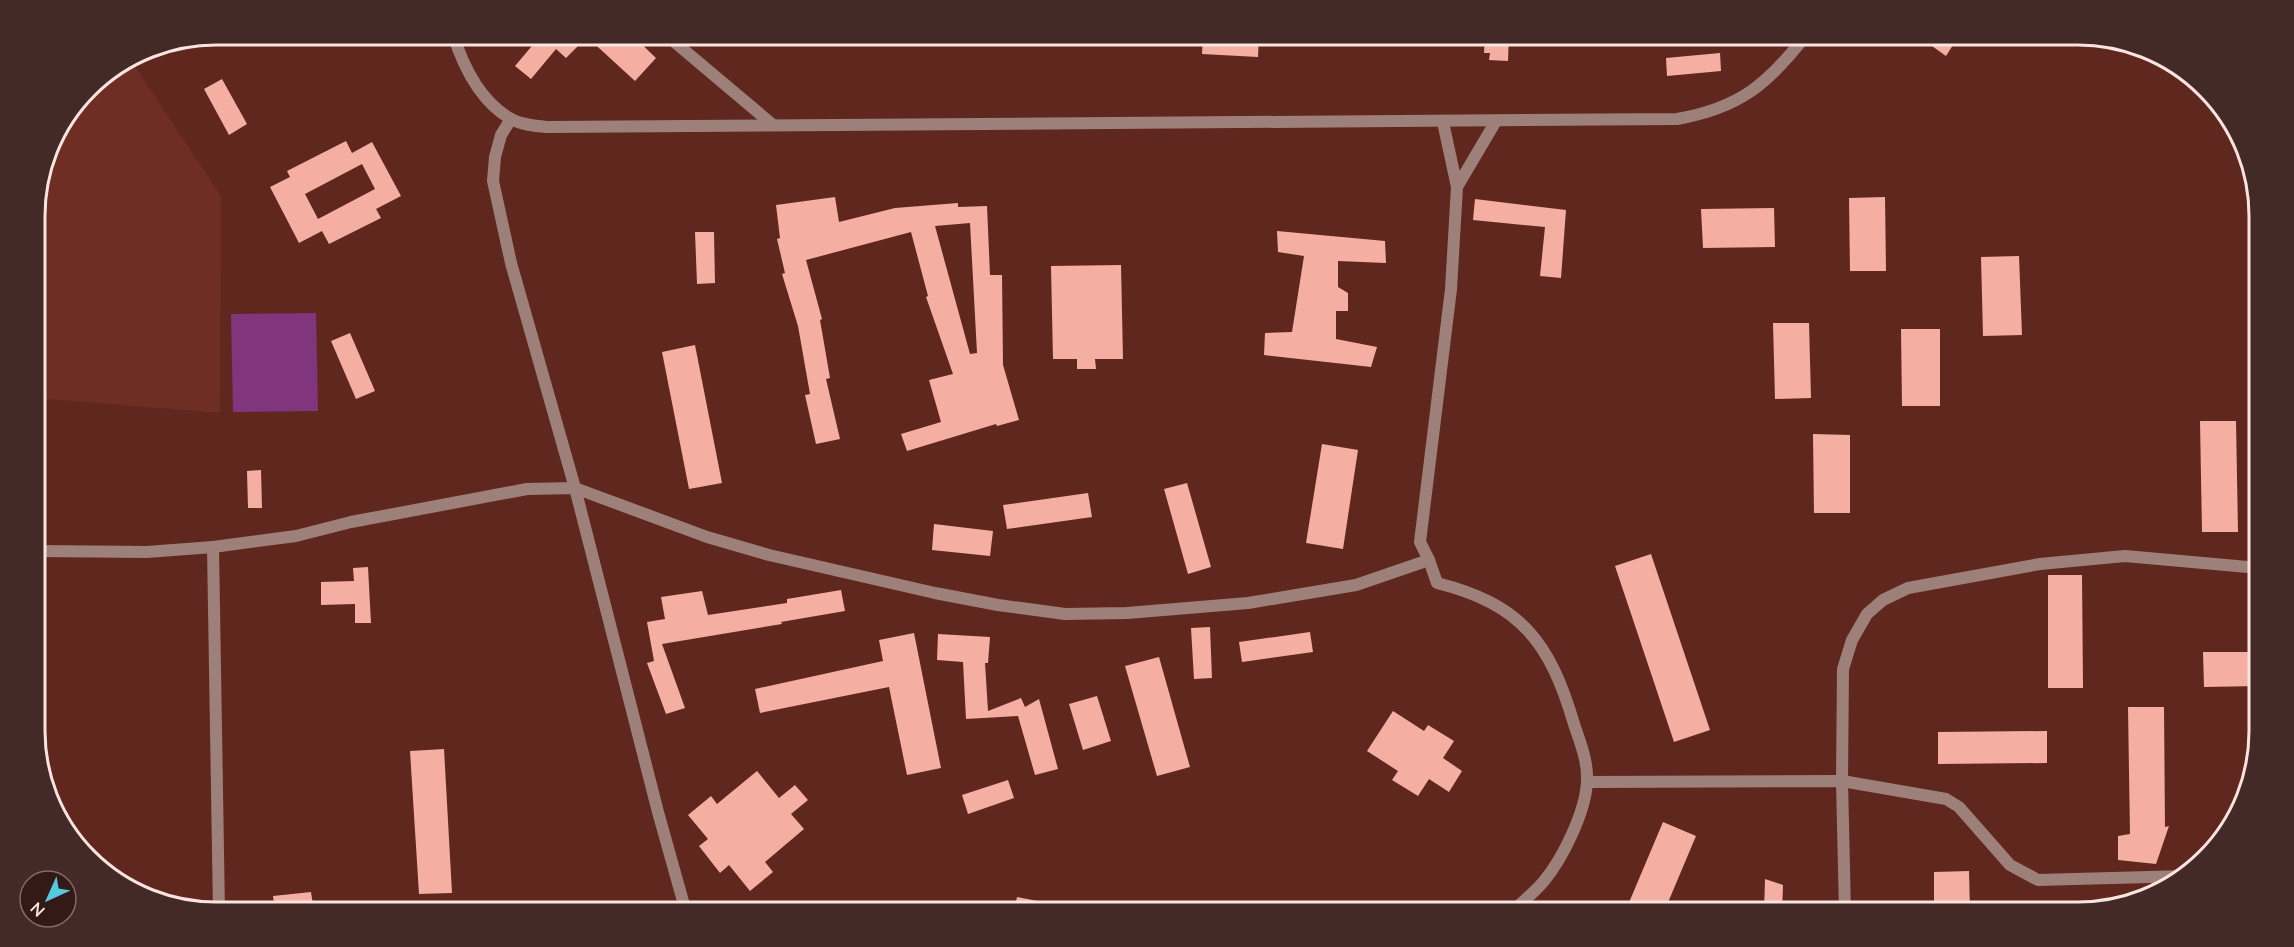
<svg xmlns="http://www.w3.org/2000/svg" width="2294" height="947" viewBox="0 0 2294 947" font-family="Lato,sans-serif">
	<rect width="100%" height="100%" fill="#60271f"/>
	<path fill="#6f2e24" d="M130 59 221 196 220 413 36 398 35 204 53 136 96 80Z"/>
	<path fill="#81357c" d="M316 313 318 411 233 412 231 314Z"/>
	<g fill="#f4afa2" fill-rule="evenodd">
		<path d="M542 34H631L656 58 635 81 587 37 566 58 556 49 531 79 515 66Z"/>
		<path d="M1203 34H1259L1258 57 1202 54Z"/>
		<path d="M1485 34H1509L1508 61 1489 60 1490 53H1484Z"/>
		<path d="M1915 34H1960L1946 56Z"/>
		<path d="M1720 53 1721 71 1667 76 1666 58Z"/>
		<path d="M222 79 247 124 229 135 204 89Z"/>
		<path d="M346 141 352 153 372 142 401 196 376 209 381 218 329 244 322 231 299 243 270 187 290 177 287 171ZM362 164 375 189 318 219 305 194Z"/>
		<path d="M835 197 839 222 895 208 958 203V207L987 206 990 275H1002L1003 365 1019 420 997 426 996 424 907 451 901 434 941 422 929 380 953 374 926 297 928 296 911 232 806 260 822 319 820 320 830 378 826 379 840 439 816 444 805 395 810 394 798 326 782 274 785 273 777 239 780 238 776 205ZM970 223 977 353 970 354 935 226Z"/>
		<path d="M1885 197 1886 271H1850L1849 198Z"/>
		<path d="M1475 199 1566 210 1561 278 1540 276 1545 227 1473 220Z"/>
		<path d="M1774 208 1775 247 1703 248 1701 209Z"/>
		<path d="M1277 231 1385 241 1386 263 1338 261V287L1348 293V311H1336V339L1377 347 1371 367 1264 355 1265 333 1292 332 1304 256 1278 252Z"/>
		<path d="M695 232H714L715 283 697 284Z"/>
		<path d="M2019 256 2022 335 1983 336 1981 257Z"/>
		<path d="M1121 265 1123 359H1095L1096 369H1077V359H1053L1051 266Z"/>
		<path d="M1773 323H1809L1811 398 1775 399Z"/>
		<path d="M1901 329H1940V406H1902Z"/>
		<path d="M350 333 375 391 356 399 331 341Z"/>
		<path d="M695 345 722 483 689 489 662 352Z"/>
		<path d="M2200 421H2236L2238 532H2202Z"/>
		<path d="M1813 434 1850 435V513H1814Z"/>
		<path d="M1322 444 1358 450 1343 549 1306 543Z"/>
		<path d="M261 470 262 508H248L247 471Z"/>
		<path d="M1187 483 1211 567 1188 574 1164 489Z"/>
		<path d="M1088 493 1092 517 1007 529 1003 505Z"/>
		<path d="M934 524 993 531 990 556 932 550Z"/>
		<path d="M1651 554 1710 730 1674 742 1615 566Z"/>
		<path d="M368 567 371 623H355V604L321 605V582L354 581 353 568Z"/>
		<path d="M2048 575H2082L2083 688H2048Z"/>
		<path d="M841 590 845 611 781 622 782 624 662 644 685 708 666 714 647 663 654 661 647 622 665 619 661 597 702 591 708 615 787 603V599Z"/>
		<path d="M1210 627 1212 678 1194 679 1191 628Z"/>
		<path d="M1310 632 1313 652 1242 662 1239 642Z"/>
		<path d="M914 633 941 768 907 775 889 687 760 713 755 689 883 661 879 640Z"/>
		<path d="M938 634 990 637 988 663H985L988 711 1021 698 1025 707 1039 699 1058 769 1035 775 1018 716 966 719 963 662 937 660Z"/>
		<path d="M2203 652H2259V686L2204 687Z"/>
		<path d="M1159 657 1190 767 1157 776 1125 666Z"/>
		<path d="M1097 696 1111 741 1083 750 1069 704Z"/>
		<path d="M2128 707H2164L2165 827 2169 826 2156 864 2118 860V836L2130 834Z"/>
		<path d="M1393 711 1424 731 1428 725 1454 741 1443 758 1462 771 1449 792 1429 779 1418 796 1392 780 1398 771 1367 751Z"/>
		<path d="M2047 731V763L1938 764V732Z"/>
		<path d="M444 749 452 893 419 894 410 751Z"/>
		<path d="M757 771 779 798 795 785 808 800 791 814 804 829 765 862 773 872 750 891 729 865 720 873 699 846 708 839 688 815 711 796 717 804Z"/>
		<path d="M1008 780 1014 798 968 814 962 795Z"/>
		<path d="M1663 822 1696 836 1664 912H1625Z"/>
		<path d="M1969 871 1970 912H1934V872Z"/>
		<path d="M1765 879 1783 885 1782 912H1764Z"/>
		<path d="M311 892 314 912H275L273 896Z"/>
		<path d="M1017 897 1058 905V912H1014Z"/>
	</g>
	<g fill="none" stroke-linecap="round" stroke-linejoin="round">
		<g stroke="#9e807a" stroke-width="12">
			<path d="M453 34C463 66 481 102 511 119 522 125 536 126 548 127L1677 119C1740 108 1768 84 1807 34"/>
			<path d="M665 34 773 125"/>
			<path d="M511 119 501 135 495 157 493 181 511 263 575 488 658 812 686 912"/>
			<path d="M1457 187 1496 121"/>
			<path d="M213 547 219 912"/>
			<path d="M37 551 147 552 213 547 296 536 351 522 527 489 575 488 707 537 769 555 935 593 998 605 1065 614 1127 613 1248 603 1356 585 1429 560 1437 583C1521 604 1550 642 1574 724 1580 742 1588 761 1587 781 1586 811 1563 858 1544 881 1535 892 1522 902 1512 912"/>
			<path d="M1429 560 1420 542 1451 289 1457 187 1443 122"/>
			<path d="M1587 782 1842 781 1946 799 1959 807 2010 865 2038 880 2186 876"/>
			<path d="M1845 912 1842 781 1843 669 1852 640 1867 614 1883 600 1908 588 2040 564 2125 556 2259 568"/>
		</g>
	</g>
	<path d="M0 0H2294V947H0ZM216 45H2078A171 171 0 0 1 2249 216V731A171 171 0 0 1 2078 902H216A171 171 0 0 1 45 731V216A171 171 0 0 1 216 45Z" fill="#442a26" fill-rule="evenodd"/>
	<path fill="none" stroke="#fae4df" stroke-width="3" d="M216 45H2078A171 171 0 0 1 2249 216V731A171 171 0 0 1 2078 902H216A171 171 0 0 1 45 731V216A171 171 0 0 1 216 45Z"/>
	<g transform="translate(48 899) rotate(225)"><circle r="28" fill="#341a16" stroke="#836b66" stroke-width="1.5"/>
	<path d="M0-4.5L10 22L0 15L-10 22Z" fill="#54cade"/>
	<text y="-9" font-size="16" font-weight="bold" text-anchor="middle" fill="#fae4df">N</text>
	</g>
</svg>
